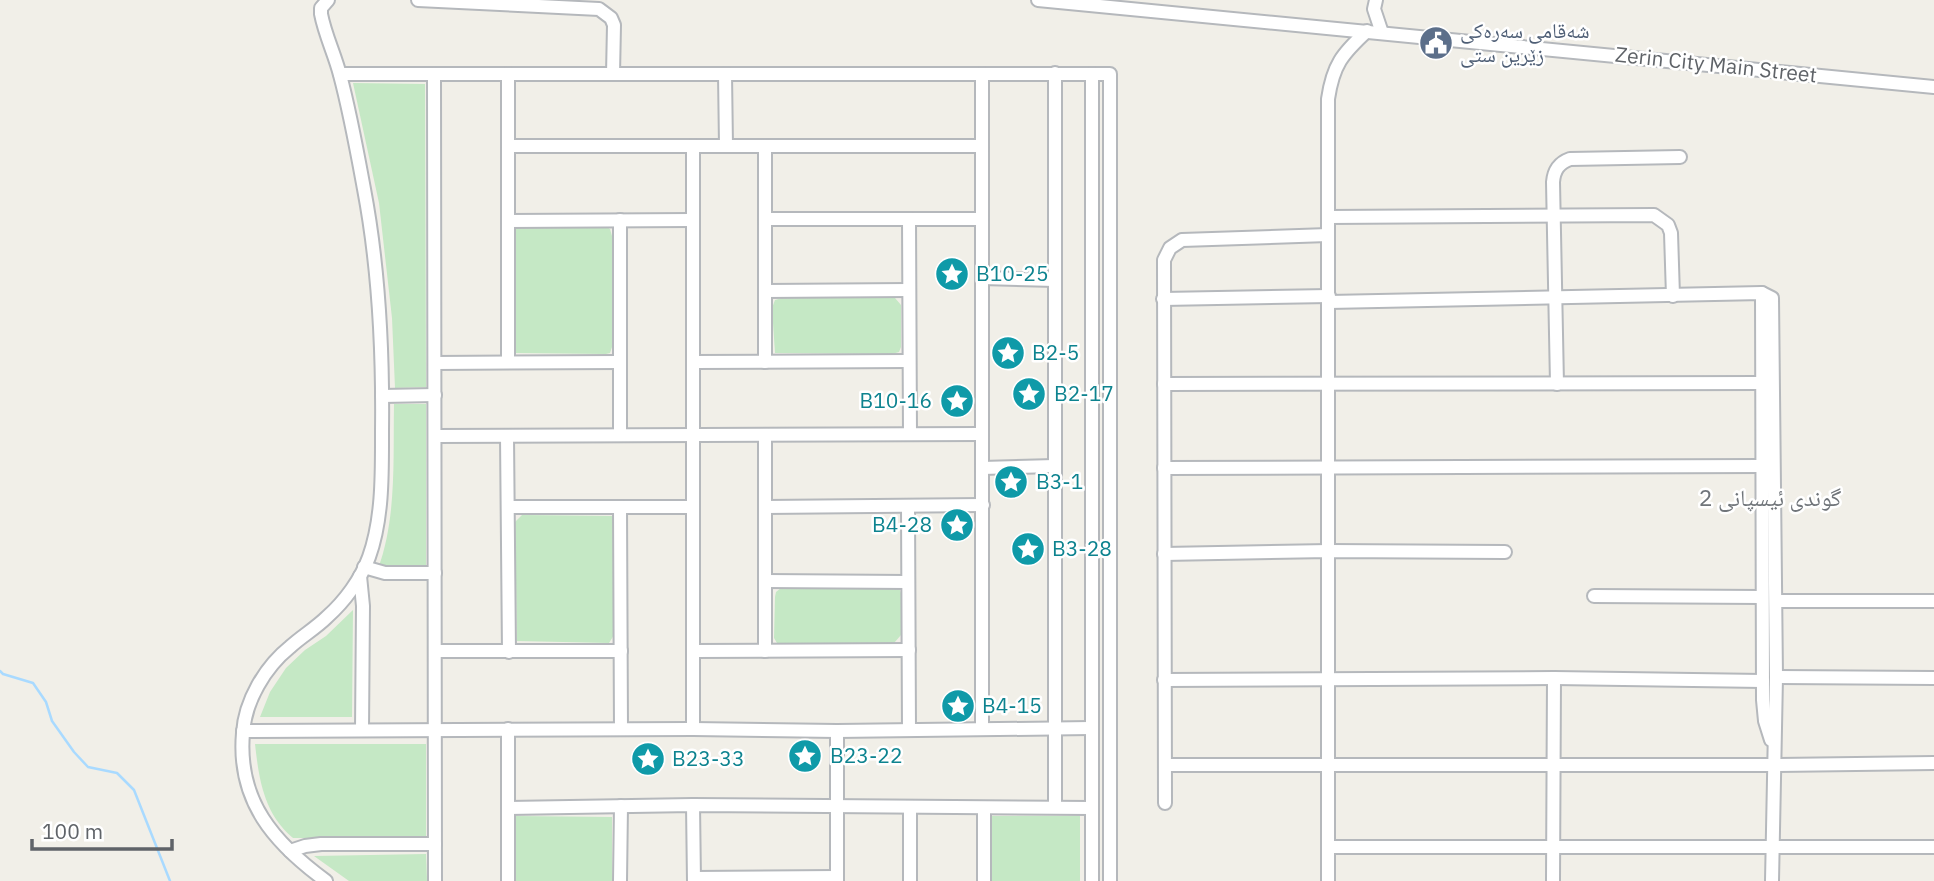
<svg xmlns="http://www.w3.org/2000/svg" width="1934" height="881" viewBox="0 0 1934 881" font-family="'IBM Plex Sans','Noto Naskh Arabic',sans-serif">
	<rect width="100%" height="100%" fill="#f1efe8"/>
	<g fill="#c5e8c5">
		<path d="M353 83 425 84 426 387 395 388 392 318 379 203Z"/>
		<path d="M605 226 610 229 612 236V347L610 353 606 354 516 353 514 350V235L516 228Z"/>
		<path d="M782 298H895L901 305V347L899 352 892 354 775 353 772 308 775 300Z"/>
		<path d="M394 404H426V569H378C397 517 393 458 394 404Z"/>
		<path d="M522 515 613 516 614 635 609 643 517 641 515 522Z"/>
		<path d="M893 586 899 588 901 593V635L894 643 781 644 777 643 774 638 775 597 776 592 781 588Z"/>
		<path d="M353 610 352 717H260L270 692 286 668 305 650 326 636Z"/>
		<path d="M255 744H426V838H293C264 814 259 780 255 744Z"/>
		<path d="M516 816 612 817V881H516Z"/>
		<rect x="991" y="816" width="89" height="65"/>
		<path d="M426 854 427 881H349L314 856Z"/>
	</g>
	<g fill="none" stroke-linecap="round" stroke-linejoin="round">
		<path stroke="#a9daff" stroke-width="2.5" d="M0 671 3 674 33 683 46 702 52 721 74 752 88 767 117 773 134 790 170 881"/>
		<g stroke="#b5b8bc" stroke-width="16">
			<g id="minor">
				<path d="M418 0 599 9 611 18 614 25 613 74"/>
				<path d="M1038 0 1934 87"/>
				<path d="M1376 0 1374 9 1382 33"/>
				<path d="M340 74H1110V881"/>
				<path d="M508 74V362"/>
				<path d="M725 74 726 146"/>
				<path d="M982 74V728"/>
				<path d="M434 75 435 881"/>
				<path d="M509 146H982"/>
				<path d="M765 147V362"/>
				<path d="M1328 217 1654 215 1668 225 1671 233 1673 296"/>
				<path d="M765 219H981"/>
				<path d="M909 219 910 434"/>
				<path d="M508 221 693 220"/>
				<path d="M982 278 1055 280"/>
				<path d="M765 291 909 290"/>
				<path d="M1762 293 1763 700 1765 721 1771 740"/>
				<path d="M1163 299 1329 296"/>
				<path d="M1329 302 1762 293 1772 298 1776 677 1772 881"/>
				<path d="M693 362 909 361"/>
				<path d="M435 363 620 362"/>
				<path d="M1164 384 1762 383"/>
				<path d="M1557 384 1553 182C1554 170 1559 163 1570 159L1680 157"/>
				<path d="M382 396 435 395"/>
				<path d="M620 435V220"/>
				<path d="M436 436 982 434"/>
				<path d="M507 436 509 652"/>
				<path d="M982 468 1055 466"/>
				<path d="M1164 468 1762 466"/>
				<path d="M508 507H693"/>
				<path d="M620 507 621 729"/>
				<path d="M765 507 983 505"/>
				<path d="M908 507 909 729"/>
				<path d="M1164 554 1329 551 1505 552"/>
				<path d="M364 567 385 573H435"/>
				<path d="M360 576 363 606 362 730"/>
				<path d="M766 581 908 582"/>
				<path d="M1594 596 1762 597"/>
				<path d="M1776 601H1934"/>
				<path d="M435 651H621"/>
				<path d="M693 651 909 650"/>
				<path d="M765 651V435"/>
				<path d="M1776 677 1934 678"/>
				<path d="M1164 680 1554 678 1763 681"/>
				<path d="M508 729V881"/>
				<path d="M693 729V146"/>
				<path d="M243 731 693 729 837 731 1091 728"/>
				<path d="M1165 765H1773L1934 763"/>
				<path d="M1165 803 1164 260 1170 248 1182 240 1328 235"/>
				<path d="M693 805 694 881"/>
				<path d="M1055 807V73"/>
				<path d="M508 808 693 805 1091 808"/>
				<path d="M984 808V881"/>
				<path d="M1328 847H1934"/>
				<path d="M290 851 305 846 321 844H435"/>
				<path d="M694 878 837 877"/>
				<path d="M326 881C274 843 237 801 243 733 245 701 265 667 290 647 302 636 316 628 327 617 345 601 361 579 369 557 383 518 382 472 382 431 383 350 379 268 364 189 357 151 350 112 340 75 335 55 325 35 321 14V8L328 0"/>
				<path d="M620 881 621 806"/>
				<path d="M837 881V731"/>
				<path d="M910 881V807"/>
				<path d="M1092 881V74"/>
				<path d="M1328 881V99C1333 65 1342 54 1367 31"/>
				<path d="M1553 881 1554 678"/>
			</g>
		</g>
		<use href="#minor" stroke="#fff" stroke-width="12"/>
	</g>
	<defs>
		<g id="civic-disc" transform="scale(1.75)"><circle r="9.5" fill="#5c6f8a" stroke="#fff"/><path d="M-.6-6.5H3V-4.5H.6V-3L4-1V1h2V6H-6V1h2V-1L-.6-3ZM-1.2 2.5V6h2.4V2.5Z" fill="#fff"/></g>
		<g id="sight-disc" transform="scale(1.75)"><circle r="9.5" fill="#0f9aa8" stroke="#fff"/><path d="M0-6L1.8-2.2L6-1.7L2.9 1.2L3.7 5.4L0 3.3L-3.7 5.4L-2.9 1.2L-6-1.7L-1.8-2.2Z" fill="#fff"/></g>
	</defs>
	<g fill-rule="evenodd">
		<use href="#civic-disc" x="1436" y="43"/>
		<use href="#sight-disc" x="952" y="274"/>
		<use href="#sight-disc" x="1008" y="353"/>
		<use href="#sight-disc" x="1029" y="394"/>
		<use href="#sight-disc" x="957" y="401"/>
		<use href="#sight-disc" x="1011" y="482"/>
		<use href="#sight-disc" x="957" y="525"/>
		<use href="#sight-disc" x="1028" y="549"/>
		<use href="#sight-disc" x="958" y="706"/>
		<use href="#sight-disc" x="805" y="756"/>
		<use href="#sight-disc" x="648" y="759"/>
	</g>
	<g text-anchor="middle" stroke-width="5" stroke-linejoin="round" paint-order="stroke">
		<g font-size="21" fill="#4e5e75" stroke="#fff" text-anchor="start">
			<text x="1460" y="38">شەقامی سەرەکی<tspan x="1460" dy="24">زێرین ستی</tspan></text>
		</g>
		<g font-size="21" fill="#5f6368" stroke="#fff">
			<text transform="translate(1716 65) rotate(6)" y="7">Zerin City Main Street</text>
		</g>
		<g font-size="21" fill="#0d838f" stroke="#fff" text-anchor="start">
			<text x="976" y="281">B10-25</text>
			<text x="1032" y="360">B2-5</text>
			<text x="1054" y="401">B2-17</text>
			<text x="932" y="408" text-anchor="end">B10-16</text>
			<text x="1036" y="489">B3-1</text>
			<text x="932" y="532" text-anchor="end">B4-28</text>
			<text x="1052" y="556">B3-28</text>
			<text x="982" y="713">B4-15</text>
			<text x="830" y="763">B23-22</text>
			<text x="672" y="766">B23-33</text>
		</g>
		<g font-size="23" fill="#70757a" stroke="#fff">
			<text x="1770" y="506">گوندی ئیسپانی 2</text>
		</g>
	</g>
	<path d="M32 839v10h140v-10" fill="none" stroke="#5f6368" stroke-width="3.5"/>
	<text x="42" y="839" font-size="21" fill="#5f6368" stroke="#ffffff" stroke-width="5" paint-order="stroke">100 m</text>
</svg>
